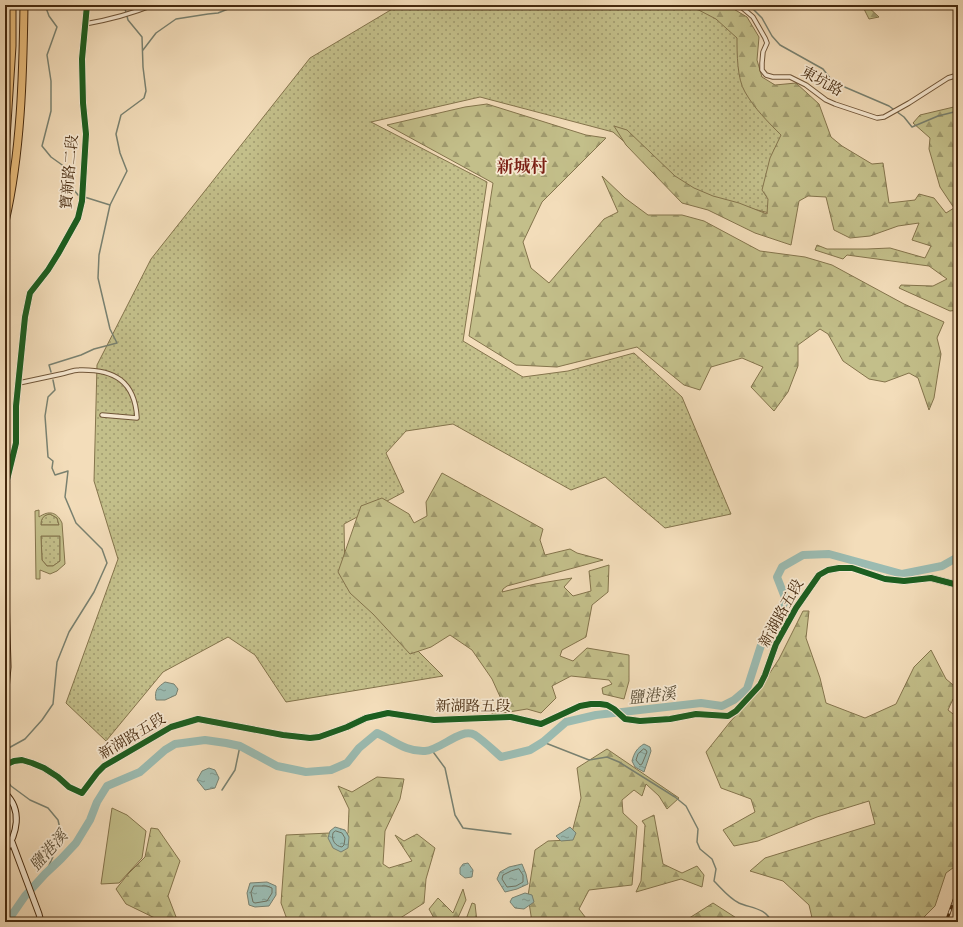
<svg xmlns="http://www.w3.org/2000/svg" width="963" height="927" viewBox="0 0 963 927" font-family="'Sorts Mill Goudy','Noto Serif TC',serif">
	<defs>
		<pattern id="grass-dots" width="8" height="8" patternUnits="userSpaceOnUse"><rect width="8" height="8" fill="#c3bf8a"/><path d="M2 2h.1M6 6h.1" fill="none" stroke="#a09b6f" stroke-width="1.8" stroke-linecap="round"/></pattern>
		<pattern id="forest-firs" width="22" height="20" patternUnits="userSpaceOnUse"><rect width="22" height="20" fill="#c3bf8a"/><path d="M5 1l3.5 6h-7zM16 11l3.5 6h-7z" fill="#a09b6f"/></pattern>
		<pattern id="water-ripples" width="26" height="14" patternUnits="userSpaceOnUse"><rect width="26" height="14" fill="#9bbbb1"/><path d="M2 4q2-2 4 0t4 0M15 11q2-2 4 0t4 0" fill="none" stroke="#80988e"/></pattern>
	</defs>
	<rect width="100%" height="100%" fill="#f3ddba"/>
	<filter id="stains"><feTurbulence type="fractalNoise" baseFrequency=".005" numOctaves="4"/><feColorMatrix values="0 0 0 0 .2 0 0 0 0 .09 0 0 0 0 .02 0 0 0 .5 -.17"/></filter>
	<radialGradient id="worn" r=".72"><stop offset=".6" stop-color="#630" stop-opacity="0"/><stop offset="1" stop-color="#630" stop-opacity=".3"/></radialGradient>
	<g fill="url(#grass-dots)" stroke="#84744c">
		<path d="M399 5H704L741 27 754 85 788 128 782 216 682 192 613 132 480 97 371 122 487 182 463 341 523 377 568 371 634 353 682 397 731 514 665 528 605 477 571 490 453 424 406 431 386 453 404 492 344 524 345 578 443 676 286 702 255 655 228 637 163 672 106 741 66 703 118 559 94 481 97 365 151 259 310 58Z"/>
		<path d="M50 514 57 518 59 525H41C41 518 43 515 50 514Z"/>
		<path d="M41 536H60V561L53 566H47L42 560Z"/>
	</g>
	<g fill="url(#forest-firs)" stroke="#84744c">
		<path d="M689 5H727L747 17 759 37 757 60 762 77 775 85 796 83 819 104 831 137 842 146 872 164 883 163 889 203 915 200 919 194 934 198 946 213 954 208 940 187 929 149 930 138 913 123 920 115 958 106V310L950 311 899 288 901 285 933 286 947 279 929 266 847 255 843 259 815 250 817 245 827 249H867L890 248 925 258 931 246 912 240 919 223 898 226 870 236 850 238 834 230 826 197 808 196 799 201 791 245 755 233 708 210 682 203 626 145 614 126 627 130 675 176 694 188 713 196 739 203 767 214 768 199 762 190 770 158 781 135C768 122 754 108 745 92 737 79 737 53 737 38L716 19Z"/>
		<path d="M862 5H866L879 17 869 19Z"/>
		<path d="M487 104 586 135 606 138 542 202 523 242 531 268 549 283 604 219 618 212 602 176 625 198 648 215H682L704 221 760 251 805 257 832 265 904 304 944 322 937 338 941 354 934 398 929 410 918 378 909 373 885 382 869 379 843 361 828 334 820 329 798 345V366L788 392 774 411 751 387 763 367 742 358 711 367 700 390 684 385 637 347 557 367 516 365 469 336 493 183 387 125 465 107Z"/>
		<path d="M442 473 543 529 540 540 545 555 570 549 577 553 603 560 507 586 503 589 502 592 535 584 572 578 564 587 573 596 591 591 589 571 609 565 608 592 592 605 586 637 562 650 560 656 573 661 587 648 629 655V681L624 699 603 694 602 688 612 684 609 680 571 676 552 686 556 698 541 713 527 709 491 715 502 701 492 679 472 650 450 635 431 647 410 654 373 614 350 593 338 572 361 506 382 498 409 514 414 523 427 516 426 502Z"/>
		<path d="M803 611H809L806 638 820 678 826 703 865 718 896 704 914 667 931 650 946 679 958 689V701L953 699 948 710 958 718V866L957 865 946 873 935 906 923 918 917 922H813L809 905 783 881 750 871 765 858 875 824 869 801 817 817 758 841 734 846 723 830 755 812 751 799 721 788 706 752 730 722 758 691 779 659Z"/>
		<path d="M607 749 679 798 667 809 659 796 646 784 642 796 634 790 622 800 623 813 637 826 632 885 589 890 579 909 589 922H532L528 896 535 850 548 841 570 840 581 798 577 768Z"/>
		<path d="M377 777 404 779 400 799 385 831 383 864 389 868 412 861 395 835 404 841 417 834 435 848 426 879 424 903 394 922H288L281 903 286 835 330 833 339 841 348 833 349 809 338 786 352 792Z"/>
		<path d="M654 815 663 864 682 873 697 866 704 875 702 887 681 879 636 892 641 881 645 825 642 821Z"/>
		<path d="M151 828 158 829 180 861 168 896 178 922H163L126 904 116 889 128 874 145 857Z"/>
		<path d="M463 889 466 900 456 922H436L429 909 438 898 453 913Z"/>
		<path d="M472 903 475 904 477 922H465Z"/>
		<path d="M713 903 741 921 742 922H683Z"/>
	</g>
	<g fill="#c3bf8a" stroke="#84744c" fill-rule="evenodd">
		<path d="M39 510V517C49 510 57 512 62 523L65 564 57 571 50 574 40 570V579H36L35 511ZM50 514 57 518 59 525H41C41 518 44 515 50 514ZM41 536H60V561L53 566H47L42 560Z"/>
		<path d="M112 808 127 815 146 831 142 858 119 883 101 884Z"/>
	</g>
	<g fill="url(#water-ripples)" stroke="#798170">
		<path d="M165 682 174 684 178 689 176 695 165 700H156C154 690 158 687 165 682Z"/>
		<path d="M644 744 650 747 651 751 644 772 635 767 632 761C634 753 637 748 644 744Z"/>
		<path d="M209 768 215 770 219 778 215 788 205 790 197 780 202 771Z"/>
		<path d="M335 827 345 830 349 837 348 848 341 852 333 848 328 838 330 831Z"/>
		<path d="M570 827 576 833 573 840 561 841 556 836Z"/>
		<path d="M468 863 473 870 472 877 465 878 460 874V868L463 864Z"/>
		<path d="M522 864 526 874 528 884 517 889 505 892 497 879 500 872 509 867Z"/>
		<path d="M267 882 276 886V895L269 906 255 907 249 905 247 893 250 883Z"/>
		<path d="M525 893 532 895 534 902 524 909 515 908 510 902 512 898Z"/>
	</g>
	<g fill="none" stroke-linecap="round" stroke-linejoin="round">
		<g stroke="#707260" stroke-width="1">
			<path d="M644 749 646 750 647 752 642 764 640 765 636 760 638 754Z"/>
			<path d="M336 831 342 833 345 838 344 845 342 847C335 846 331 840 333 833Z"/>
			<path d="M519 869 523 875V882L516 886 507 887 502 879 503 875 511 871Z"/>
			<path d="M254 886H267L272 888V893L267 901 255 903 253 902 251 893Z"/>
		</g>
		<g stroke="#798170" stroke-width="1.5">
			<path d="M45 5 49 16 57 27 47 55 51 81V111L42 146 51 157 72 172 70 185 78 195 110 205"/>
			<path d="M749 5 762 18 772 36 780 45 823 69 833 82 889 106 904 117 912 127 938 116 958 111"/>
			<path d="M143 50 156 33 176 19 208 14 218 13 228 9 265 5"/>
			<path d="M51 372 49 365 81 355 94 349 117 343 110 329 98 278 99 255 110 205 127 171 120 153 116 134 121 115 144 98 146 91 143 67 142 37 128 20 124 5"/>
			<path d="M543 742 589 760 607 757 619 762 675 797 686 806 698 829 697 842 700 849 712 859 716 869 714 881C722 889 729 898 739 903 750 908 767 908 771 922"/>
			<path d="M431 749 445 768 455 815 463 828 511 834"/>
			<path d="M5 750 25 739 42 720 53 704 57 662 69 632 94 592 107 563 102 549 76 523 65 497 68 471 55 475 52 468 53 461 48 457 45 416 48 397 55 390 53 380"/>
			<path d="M5 778 11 786 30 800 48 808 58 820 61 833 56 850 45 874"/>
			<path d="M222 790 235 770 240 746"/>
		</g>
		<path stroke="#9bbbb1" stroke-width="8" d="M7 922 25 896 45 874 61 859 76 843 90 820 97 802 107 786 140 772 165 750 175 744 205 740 226 743 240 746 277 766 306 772 331 770 347 763 359 748 377 733C393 740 406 752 425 751 441 750 461 727 475 735 484 741 493 750 501 757L530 750 543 742 566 722 596 715 701 703 722 706 734 700 747 689 763 639 786 600 777 577 782 567 803 555 829 554 902 574 942 566 958 557"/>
		<g stroke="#705639" stroke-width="5.5">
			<g id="street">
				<path d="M739 5 753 17 765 38 767 43 763 52 762 63V70L766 75 773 77H790L806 85 826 100 835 104 877 118 884 117 909 103 948 78 958 75"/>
				<path d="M85 24C108 20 131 14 153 5"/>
				<path d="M19 383C33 380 47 377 61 374 67 373 73 370 79 370 114 369 135 381 137 418L102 415"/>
			</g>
		</g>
		<g stroke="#45290e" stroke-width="7">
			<g id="secondary">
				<path d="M5 494 6 484 16 443V406L25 317 30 293 48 270 58 254 78 218 82 201 86 134 83 103 82 59 87 5"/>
				<path d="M5 557 8 667 5 702"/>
				<path d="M5 765 14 761 22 760 32 763 44 768 58 777 69 787 82 793 97 773 104 766 171 727 198 719 283 735 310 738 319 737 347 727 366 718 388 713 434 720 511 717 541 724 580 706 591 704H600L607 705 614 709 625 719 640 721 670 719 696 714 728 716 736 711 760 685 765 675 776 644 796 608 819 575 828 570 839 568H852L885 579 904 581 931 578 958 585"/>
				<path d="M5 793C23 810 17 834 5 852"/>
				<path d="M12 842 39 914 41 922"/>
			</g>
		</g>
		<g stroke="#45290e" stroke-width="9">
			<g id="highway">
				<path d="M5 154 12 46V5"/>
				<path d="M5 222C21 153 23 76 24 5"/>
			</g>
		</g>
		<use href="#street" stroke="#f7e9d2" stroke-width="3.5"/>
		<use href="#secondary" stroke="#f7e9d2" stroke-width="5"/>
		<use href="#highway" stroke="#eabe7d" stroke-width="7"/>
		<g stroke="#45290e" stroke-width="3">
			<path id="rail" d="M946 922 958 889"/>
		</g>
		<use href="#rail" stroke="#f7e9d2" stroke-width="1.5" stroke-dasharray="4.5" stroke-linecap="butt"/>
		<g stroke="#f7e9d2" stroke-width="8">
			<g id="cycleway">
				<path d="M5 494 6 484 16 443V406L25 317 30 293 48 270 58 254 78 218 82 201 86 134 83 103 82 59 87 5"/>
				<path d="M5 765 14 761 22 760 32 763 44 768 58 777 69 787 82 793 97 773 104 766 171 727 198 719 283 735 310 738 319 737 347 727 366 718 388 713 434 720 511 717 541 724 580 706 591 704H600L607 705 614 709 625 719 640 721 670 719 696 714 728 716 736 711 760 685 765 675 776 644 796 608 819 575 828 570 839 568H852L885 579 904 581 931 578 958 585"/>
			</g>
		</g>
		<use href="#cycleway" stroke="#1b5e20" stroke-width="6"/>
	</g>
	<g text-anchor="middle" stroke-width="3.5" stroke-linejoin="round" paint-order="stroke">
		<g font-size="15" fill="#45290e" stroke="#f7e9d2">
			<text transform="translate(822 81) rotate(29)" y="5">東坑路</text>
			<text transform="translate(69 172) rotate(-85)" y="5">寶新路二段</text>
			<text transform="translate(781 613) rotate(-61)" y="5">新湖路五段</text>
			<text x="473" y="711">新湖路五段</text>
			<text transform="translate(132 736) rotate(-31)" y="5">新湖路五段</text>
		</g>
		<g font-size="16" font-style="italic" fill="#5a4e37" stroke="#f7e9d2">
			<text transform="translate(652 695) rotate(-6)" y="6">鹽港溪</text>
			<text transform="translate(48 850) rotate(-48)" y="6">鹽港溪</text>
		</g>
		<g font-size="17" font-weight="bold" fill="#7a1f14" stroke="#f7e9d2">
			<text x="522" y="172">新城村</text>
		</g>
	</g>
	<rect width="963" height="927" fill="none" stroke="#f3ddba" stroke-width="20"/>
	<rect x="6" y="6" width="951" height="915" fill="none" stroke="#45290e" stroke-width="2"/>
	<rect x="10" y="10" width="943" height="907" fill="none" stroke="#45290e"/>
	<rect width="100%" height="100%" filter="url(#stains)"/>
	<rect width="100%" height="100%" fill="url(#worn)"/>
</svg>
